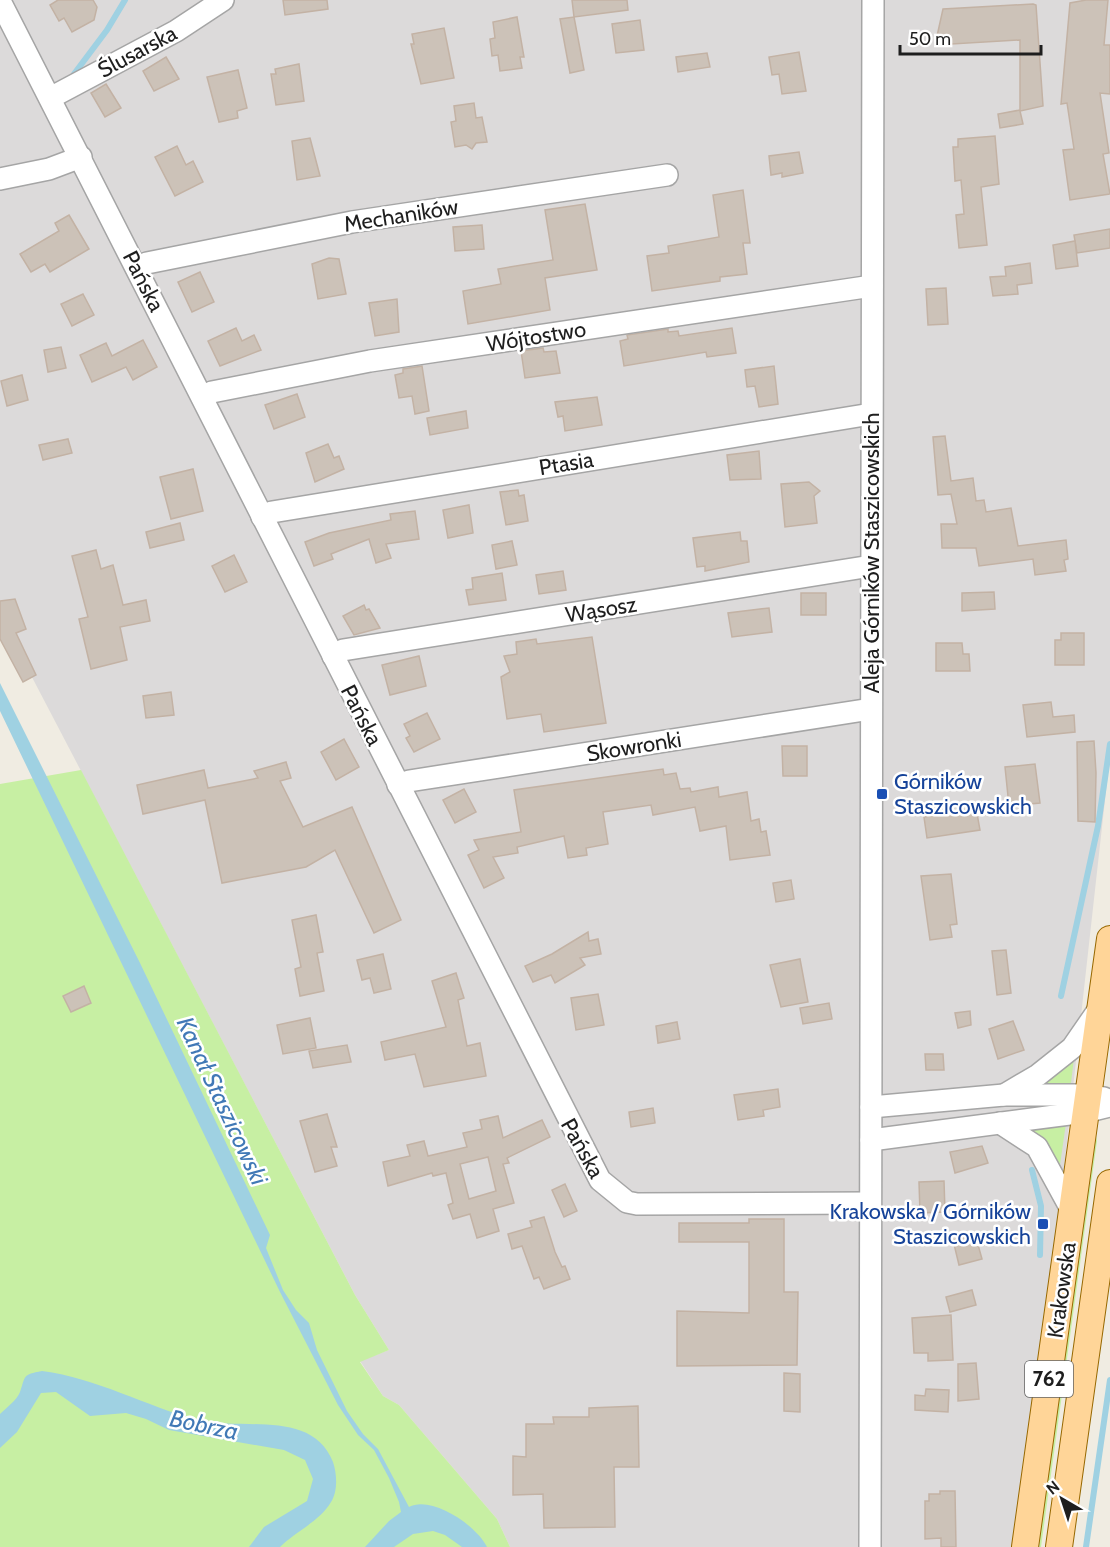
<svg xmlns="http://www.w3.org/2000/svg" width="1110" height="1547" viewBox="0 0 1110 1547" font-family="Cabin,sans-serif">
	<rect width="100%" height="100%" fill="#f0ece2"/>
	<path fill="#dcdada" d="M0 0H1110V755L1022 1547H510L497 1519 399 1405 383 1396 360 1361 389 1350 355 1295 0 616Z"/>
	<g fill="#c7efa3">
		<path d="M81 770 355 1295 389 1350 360 1362 383 1396 399 1405 497 1519 510 1547H0V784Z"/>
		<path d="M1074 1058 1071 1083H1038Z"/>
		<path d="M1066 1123 1059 1172 1025 1128Z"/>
		<path d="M1095 1132 1097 1141 1041 1547H1036Z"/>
	</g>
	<g fill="#9fd1e2">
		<path d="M0 683 140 963 270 1235 266 1248 283 1290 296 1310 309 1323 317 1350 347 1411 363 1434 378 1449 409 1507C432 1495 477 1526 487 1547H462L445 1535 433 1531 413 1534 394 1547H365L389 1521 401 1512 399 1502 389 1478 374 1450 358 1435 338 1405 280 1292 0 711Z"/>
		<path d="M42 1371C97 1378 145 1406 198 1420 243 1431 312 1409 333 1462 337 1474 338 1491 331 1502 320 1521 295 1532 280 1547H249L264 1527 307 1501 313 1479 305 1460 284 1450 169 1430 146 1419 126 1413 90 1416 56 1392 41 1393 17 1432 0 1448V1414C6 1408 17 1400 20 1392 26 1375 22 1375 42 1371Z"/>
	</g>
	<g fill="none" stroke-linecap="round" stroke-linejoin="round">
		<g stroke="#9fd1e2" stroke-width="6">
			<path d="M74 74 107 30 125 0"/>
			<path d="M1061 996 1098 826 1110 744"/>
			<path d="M1032 1170 1041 1206 1040 1255"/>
			<path d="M1086 1547 1110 1380"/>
		</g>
	</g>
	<g fill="#ccc2b8" stroke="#c3b2a4" stroke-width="1.5" fill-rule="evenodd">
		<path d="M58 0H93L97 7 94 20 72 32 64 18 59 21 50 5Z"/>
		<path d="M283 0H327L328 9 285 15Z"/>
		<path d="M572 0H627L628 10 574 17Z"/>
		<path d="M1086 0H1108L1104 45H1110V94L1100 93 1109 153 1103 154 1110 194 1070 200 1063 150 1074 149 1067 103 1061 104 1070 3Z"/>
		<path d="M1033 4 1036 5 1043 106 1020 111 1023 124 1000 128 998 114 1020 110V40L935 45 943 9Z"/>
		<path d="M517 17 524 57H520L522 68 500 71 498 55 492 56 490 39 495 38 493 22Z"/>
		<path d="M574 17 584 70 570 73 560 19Z"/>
		<path d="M640 20 644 50 616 53 612 24Z"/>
		<path d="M444 28 454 78 421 84 411 44H414L412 34Z"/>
		<path d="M799 52 806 91 782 94 779 74 772 75 769 57Z"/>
		<path d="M707 53 710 67 678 72 676 57Z"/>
		<path d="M166 57 179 79 154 91 143 71Z"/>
		<path d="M299 64 304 101 276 105 271 74H276L275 69Z"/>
		<path d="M238 70 247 108 237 111 238 118 219 122 207 77Z"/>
		<path d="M106 84 121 108 105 117 91 93Z"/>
		<path d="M474 103 476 118 482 117 487 142 476 143 472 149 466 145 455 147 451 122 456 121 454 106Z"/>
		<path d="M995 136 999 184 981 187 987 245 959 248 956 215 964 214 961 180 955 181 953 147H958V139Z"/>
		<path d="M310 138 320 176 297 180 292 141Z"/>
		<path d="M177 146 186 165 193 161 203 182 175 196 155 157Z"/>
		<path d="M799 152 803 173 782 177V173L771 175 769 156Z"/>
		<path d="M743 190 750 243H743L747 274 720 277V281L652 291 647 256 669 253 668 246 719 237 713 195Z"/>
		<path d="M585 204 597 270 545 278 550 310 468 324 463 291 501 284 498 269 553 260 545 210Z"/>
		<path d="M69 215 89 249 50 272 45 264 31 272 20 254 59 231 55 223Z"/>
		<path d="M482 225 484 249 455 251 453 227Z"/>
		<path d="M1110 229V248L1077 253 1074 235Z"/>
		<path d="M1075 241 1078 266 1056 269 1053 245Z"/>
		<path d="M329 258 339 259 346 294 318 299 312 264Z"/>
		<path d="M1030 263 1032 283 1017 285 1018 294 993 296 990 277 1006 276 1005 267Z"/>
		<path d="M200 272 214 302 192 312 178 282Z"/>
		<path d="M946 288 948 324 928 325 926 289Z"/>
		<path d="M83 294 94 315 72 326 61 304Z"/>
		<path d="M397 299 399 332 375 336 369 303Z"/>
		<path d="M236 328 242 341 254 335 261 350 220 366 208 341Z"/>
		<path d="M732 328 736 353 707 357 706 352 624 366 620 341 628 339 627 335 668 329V332L678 331 679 336Z"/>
		<path d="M143 340 157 367 133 380 126 367 92 382 80 355 106 343 112 356Z"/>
		<path d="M61 347 66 368 48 372 44 350Z"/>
		<path d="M543 348 544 352 556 351 560 373 525 378 521 351Z"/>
		<path d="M422 366 429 411 415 414 412 396 399 398 395 375 403 373V369Z"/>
		<path d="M774 366 778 404 759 407 755 386 747 387 745 370Z"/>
		<path d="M22 375 28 400 7 406 1 381Z"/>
		<path d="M297 394 305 417 274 429 265 405Z"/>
		<path d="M597 397 602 425 565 431 563 416 558 417 555 402Z"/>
		<path d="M466 411 468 428 430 435 427 418Z"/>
		<path d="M945 436 951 481 973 478 976 501 984 500 986 512 1011 508 1018 546 1066 540 1068 559 1064 560 1066 571 1035 575 1033 559 979 566 976 548H942L941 524H957L951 494 938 495 933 437Z"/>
		<path d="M68 439 72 453 43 460 39 445Z"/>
		<path d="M328 444 334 458 339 456 344 469 315 482 306 453Z"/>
		<path d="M759 451 761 479 730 480 727 455Z"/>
		<path d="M193 469 203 511 171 519 160 477Z"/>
		<path d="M809 482 820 491 814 496 817 523 785 527 781 484Z"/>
		<path d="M518 490 519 496 524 495 528 521 506 525 500 492Z"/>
		<path d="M469 505 473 533 448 538 443 510Z"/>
		<path d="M415 511 419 539 386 544 391 558 376 563 369 539 331 554 333 559 314 566 305 542 329 533 391 520 390 514Z"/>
		<path d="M180 523 184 540 150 548 146 532Z"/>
		<path d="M740 532 741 541H747L749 562 705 571V566L697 567 693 538Z"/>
		<path d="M512 541 517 565 496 569 492 545Z"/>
		<path d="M96 550 101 569 113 565 123 605 146 600 150 621 120 627 127 660 91 669 79 619 88 617 72 556Z"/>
		<path d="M234 555 247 582 225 592 212 566Z"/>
		<path d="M563 571 566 590 539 594 536 575Z"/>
		<path d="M502 573 506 600 469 605 466 590 473 589 472 578Z"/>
		<path d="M994 592 995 609 962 611V593Z"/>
		<rect x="801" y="593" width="25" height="22"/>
		<path d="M15 599 26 629 16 633 36 675 23 682 0 639V601Z"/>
		<path d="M364 605 366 610 369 609 380 628 354 635 343 616Z"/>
		<path d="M769 608 772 632 732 637 728 613Z"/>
		<path d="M1061 633H1084V665H1055V640H1061Z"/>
		<path d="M592 637 606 723 544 732 541 714 507 719 501 677 510 672 504 656 517 654 516 642 536 639 537 644Z"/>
		<path d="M936 643H962L963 654H969L970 671H936Z"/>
		<path d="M419 656 426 686 390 695 382 665Z"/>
		<path d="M171 692 174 715 146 718 143 696Z"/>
		<path d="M1051 702 1053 717 1074 715 1075 732 1027 737 1023 705Z"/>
		<path d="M427 713 440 739 414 752 406 738 410 736 404 724Z"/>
		<path d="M344 739 359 767 336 780 321 752Z"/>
		<path d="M1094 741 1096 773 1095 822 1078 821 1077 742Z"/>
		<path d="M782 746H807V776H783Z"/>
		<path d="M286 762 291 778 280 781 303 827 352 807 401 920 374 933 335 850 306 867 222 883 205 800 143 814 137 785 204 770 208 788 258 778 254 771Z"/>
		<path d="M1035 764 1040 803 1009 806 1005 767Z"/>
		<path d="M663 769 664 775 676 773 680 789 690 788 691 792 718 787 719 797 747 792 751 821 759 819 761 832 766 831 770 855 730 860 726 826 700 831 695 807 653 815 651 805 603 812 608 844 586 848 587 855 568 858 564 836 517 847 518 853 493 857 504 878 484 888 468 855 479 850 474 840 521 832 514 790Z"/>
		<path d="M464 789 476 812 455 823 443 800Z"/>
		<path d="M976 808 980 830 927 838 924 817Z"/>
		<path d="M951 874 957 924 950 925 952 937 930 940 921 876Z"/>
		<path d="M791 880 794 899 776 902 773 883Z"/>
		<path d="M316 915 323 952 317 953 324 991 300 996 295 969 301 967 292 920Z"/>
		<path d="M588 932 589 941 598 939 601 954 580 958 585 965 555 983 551 975 533 982 525 966 552 954Z"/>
		<path d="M1006 950 1011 993 997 995 992 951Z"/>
		<path d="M383 954 391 989 374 993 370 978 362 980 357 960Z"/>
		<path d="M800 959 808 1002 781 1007 770 965Z"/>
		<path d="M456 973 464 998 458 1000 467 1046 480 1043 486 1076 424 1087 415 1054 385 1060 381 1042 446 1027 432 981Z"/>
		<path d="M84 986 91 1003 71 1012 63 996Z"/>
		<path d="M598 994 604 1025 576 1030 571 998Z"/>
		<path d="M829 1003 832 1019 803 1024 800 1008Z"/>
		<path d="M970 1011 971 1025 958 1028 955 1013Z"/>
		<path d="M310 1018 316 1048 283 1054 277 1025Z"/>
		<path d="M1013 1021 1024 1050 998 1059 989 1029Z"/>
		<path d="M677 1022 680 1039 658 1043 656 1026Z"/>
		<path d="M347 1045 351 1062 313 1068 309 1051Z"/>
		<path d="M925 1054H943L944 1070H926Z"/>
		<path d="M778 1089 780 1107 763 1110 764 1116 738 1120 734 1095Z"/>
		<path d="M653 1108 655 1123 631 1127 629 1112Z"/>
		<path d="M327 1114 337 1147H331L337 1166 315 1172 300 1121Z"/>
		<path d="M498 1116 503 1138 542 1120 550 1137 507 1158 509 1163 503 1164 514 1203 493 1209 499 1231 477 1238 470 1214 453 1219 448 1205 453 1203 446 1173 433 1176 432 1173 388 1186 383 1162 410 1156 407 1145 424 1141 428 1156 467 1147 463 1133 482 1129 480 1120ZM488 1157 496 1191 469 1199 460 1164Z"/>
		<path d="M982 1146 988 1163 955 1173 950 1152Z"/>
		<path d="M944 1181 945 1212 920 1213 919 1182Z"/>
		<path d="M565 1184 577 1211 564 1217 552 1190Z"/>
		<path d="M544 1217 555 1252 562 1267 565 1266 570 1279 544 1289 539 1277 534 1279 522 1246 512 1249 508 1234 532 1227 530 1221Z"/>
		<path d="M749 1219H784V1292H798L797 1365 677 1366V1311L749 1313V1242H679V1223H749Z"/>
		<path d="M975 1234 982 1259 959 1265 953 1240Z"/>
		<path d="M972 1290 976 1305 950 1312 946 1297Z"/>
		<path d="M951 1315 953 1360 928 1361V1353H914L912 1318Z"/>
		<path d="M976 1363 979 1399 958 1401V1364Z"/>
		<path d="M784 1373 800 1374V1412L784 1411Z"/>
		<path d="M926 1389 949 1390 948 1412 915 1410V1395L925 1396Z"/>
		<path d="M638 1406 639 1467H614L615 1527 544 1528 543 1494 513 1495V1456L526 1457V1424H554L553 1417H589V1408Z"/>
		<path d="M940 1491H955L956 1547H941V1538L925 1539V1501H929V1494H940Z"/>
	</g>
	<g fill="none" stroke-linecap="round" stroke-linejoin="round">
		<g stroke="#a5a5a5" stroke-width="24">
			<g id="minor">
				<path d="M0 1 600 1180 627 1202 637 1204 870 1203"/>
				<path d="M50 98 176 31 223 0"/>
				<path d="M0 179 49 169 81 157"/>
				<path d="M137 268 147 263 352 222 667 175"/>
				<path d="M202 397 212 392 370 361 872 286"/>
				<path d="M262 517 272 512 871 414"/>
				<path d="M333 656 343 650 871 566"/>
				<path d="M398 785 409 781 871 709"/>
				<path d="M1004 1095 1038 1075 1072 1048 1101 1006"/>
				<path d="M871 1107 1004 1095H1088L1104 1098"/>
				<path d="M1000 1123 1037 1147 1072 1211"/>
				<path d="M871 1140 1085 1112 1110 1106"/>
				<path d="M870 1547 873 0"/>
			</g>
		</g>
		<g stroke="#976800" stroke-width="28">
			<g id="major">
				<path d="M1025 1547 1110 939"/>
				<path d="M1059 1547 1110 1183"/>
			</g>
		</g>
		<use href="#minor" stroke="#fff" stroke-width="21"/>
		<use href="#major" stroke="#ffd598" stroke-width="26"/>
	</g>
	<g fill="#1a4fb4" stroke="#fff" stroke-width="2">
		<rect x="876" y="788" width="12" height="12" rx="3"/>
		<rect x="1037" y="1218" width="12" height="12" rx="3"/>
	</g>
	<g text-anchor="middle" stroke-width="5" stroke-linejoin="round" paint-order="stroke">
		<rect fill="#fff" stroke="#626262" stroke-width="1.5" x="1025" y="1361" width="48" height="36" rx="4.5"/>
		<g font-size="21" font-weight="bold" fill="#1e1e1e">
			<text x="1049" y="1386">762</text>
		</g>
		<g font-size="22" fill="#1e1e1e" stroke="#fff">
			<text transform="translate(137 51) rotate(-28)" y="8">Ślusarska</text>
			<text transform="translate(401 215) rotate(-9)" y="8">Mechaników</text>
			<text transform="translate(144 281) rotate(63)" y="8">Pańska</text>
			<text transform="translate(536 336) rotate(-9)" y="8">Wójtostwo</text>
			<text transform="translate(566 463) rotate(-9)" y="8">Ptasia</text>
			<text transform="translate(871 553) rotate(-90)" y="8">Aleja Górników Staszicowskich</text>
			<text transform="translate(601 609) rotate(-9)" y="8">Wąsosz</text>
			<text transform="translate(362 715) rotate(63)" y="8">Pańska</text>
			<text transform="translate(634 746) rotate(-9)" y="8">Skowronki</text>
			<text transform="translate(583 1148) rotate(61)" y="8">Pańska</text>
			<text transform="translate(1061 1290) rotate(-82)" y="8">Krakowska</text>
		</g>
		<g font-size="22" fill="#164399" stroke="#fff" text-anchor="start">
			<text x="894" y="789">Górników<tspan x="894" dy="25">Staszicowskich</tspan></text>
			<text x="1031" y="1219" text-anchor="end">Krakowska / Górników<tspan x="1031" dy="25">Staszicowskich</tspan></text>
		</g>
		<g font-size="24" font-style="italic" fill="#4179b6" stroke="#fff">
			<text transform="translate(222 1101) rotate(65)" y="8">Kanał Staszicowski</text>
			<text transform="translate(204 1425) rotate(12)" y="8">Bobrza</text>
		</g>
	</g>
	<g transform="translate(1062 1499) rotate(321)" stroke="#ffffff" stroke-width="4.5" paint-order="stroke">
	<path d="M0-4.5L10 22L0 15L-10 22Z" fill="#1e1e1e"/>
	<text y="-9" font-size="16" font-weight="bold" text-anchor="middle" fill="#1e1e1e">N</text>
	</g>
	<path d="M900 45v9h141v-9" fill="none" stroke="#1e1e1e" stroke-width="3"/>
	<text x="909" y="45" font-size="18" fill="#1e1e1e" stroke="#ffffff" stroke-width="4.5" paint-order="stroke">50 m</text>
</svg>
